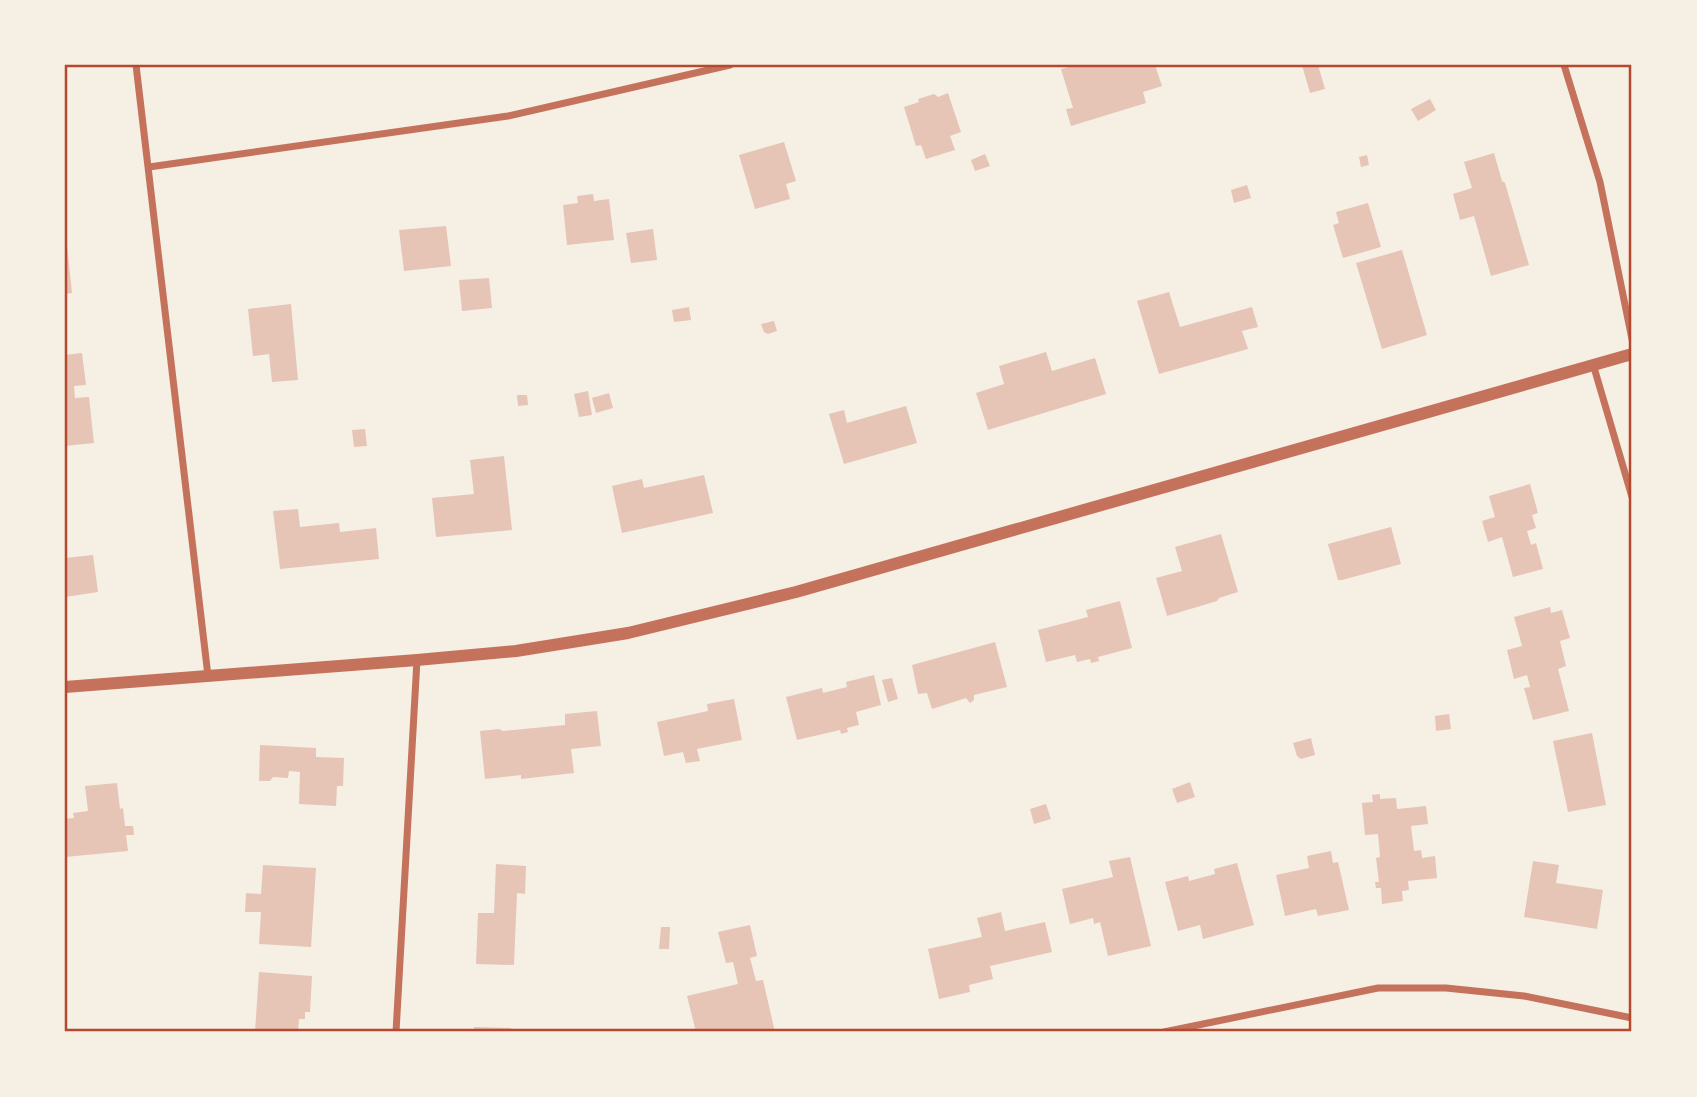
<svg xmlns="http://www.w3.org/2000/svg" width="1697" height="1097" viewBox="0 0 1697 1097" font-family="Roboto,sans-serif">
	<rect width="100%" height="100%" fill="#f6efe4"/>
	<g fill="#e6c5b7">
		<path d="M1076 65H1155L1162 86 1143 92 1146 103 1071 126 1066 109 1073 108 1061 69Z"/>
		<path d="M1302 65H1318L1325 89 1310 93Z"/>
		<path d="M948 93 961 132 950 136 955 150 926 159 921 145 916 146 904 107 919 102 918 99 934 94 938 97Z"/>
		<path d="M1430 99 1436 110 1418 121 1411 109Z"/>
		<path d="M784 142 796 181 786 184 790 199 755 209 739 155Z"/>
		<path d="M1494 153 1502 181 1505 183 1529 265 1491 276 1474 216 1460 220 1453 194 1472 188 1464 162Z"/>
		<path d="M985 154 990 166 975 171 971 160Z"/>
		<path d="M1367 155 1369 165 1361 167 1359 157Z"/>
		<path d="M1247 185 1251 198 1234 203 1231 190Z"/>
		<path d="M593 194 594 201 609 199 614 240 567 245 563 205 578 203 577 196Z"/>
		<path d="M1368 203 1381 247 1343 258 1333 225 1339 223 1336 212Z"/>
		<path d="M446 226 451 266 404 271 399 230Z"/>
		<path d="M653 229 657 260 631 263 626 233Z"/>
		<path d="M67 245 72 293 65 294V246Z"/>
		<path d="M1402 250 1427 335 1382 349 1356 263Z"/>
		<path d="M489 278 492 308 462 311 459 280Z"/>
		<path d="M1169 292 1180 327 1252 307 1258 327 1242 331 1248 349 1159 374 1137 301Z"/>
		<path d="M291 304 298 380 272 382 269 354 253 356 248 309Z"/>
		<path d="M689 307 691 320 674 322 672 310Z"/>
		<path d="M774 321 777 331 768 334 764 332 761 324Z"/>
		<path d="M1046 352 1052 371 1095 358 1106 394 988 430 976 393 1004 384 999 366Z"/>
		<path d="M82 353 86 385 74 386 75 398 89 397 94 443 65 446V355Z"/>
		<path d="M588 391 592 415 579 417 574 394Z"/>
		<path d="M609 393 613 408 596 413 592 398Z"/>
		<path d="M517 395H527L528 405 518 406Z"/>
		<path d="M906 406 917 443 844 464 829 414 844 410 847 423Z"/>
		<path d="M365 429 367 446 354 447 352 430Z"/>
		<path d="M504 456 512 530 436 537 432 498 474 494 470 460Z"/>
		<path d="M704 475 713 513 622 533 612 486 642 479 644 488Z"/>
		<path d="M1530 484 1538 513 1532 515 1536 528 1527 531 1531 545 1536 543 1543 569 1513 577 1502 537 1488 542 1482 521 1495 517 1489 496Z"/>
		<path d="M298 509 300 527 339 523 340 532 376 528 379 559 280 569 273 511Z"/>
		<path d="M1391 527 1401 564 1342 580H1338L1328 544Z"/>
		<path d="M1221 534 1238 592 1219 598 1217 601 1167 616 1156 578 1182 571 1175 547Z"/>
		<path d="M93 555 98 592 65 597V558Z"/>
		<path d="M1120 601 1132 648 1098 657 1099 661 1091 663 1090 659 1077 662 1075 655 1046 662 1038 630 1088 617 1086 610Z"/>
		<path d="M1550 607 1551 613 1562 610 1570 638 1560 641 1566 666 1558 669 1569 711 1533 720 1524 688 1530 687 1527 675 1514 679 1507 650 1522 646 1514 617Z"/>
		<path d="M995 642 1007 687 974 695V700L970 703 966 698 932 709 927 693 918 694 912 665Z"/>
		<path d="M874 675 881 705 856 712 859 725 847 728 848 732 841 734 840 730 797 740 786 697 822 688 823 693 847 687 846 682Z"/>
		<path d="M892 678 898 699 888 702 882 680Z"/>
		<path d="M734 699 742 740 697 749 700 761 686 763 683 752 664 756 657 722 708 711 707 704Z"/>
		<path d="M597 711 601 746 571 749 574 773 521 779V775L485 779 480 731 499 729 503 731 565 725V714Z"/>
		<path d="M1449 714 1451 729 1436 731 1435 716Z"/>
		<path d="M1592 733 1606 805 1568 812 1553 741Z"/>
		<path d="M1311 738 1315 755 1301 759 1297 756 1293 743Z"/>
		<path d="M260 745 316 748V757L344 758 343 786H337L336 806 299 804 300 772 289 771 288 778 273 777 270 781H259Z"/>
		<path d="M1190 782 1195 797 1177 803 1172 789Z"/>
		<path d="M117 783 120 809 123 808 125 826H133L134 835H126L128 851 65 857V819L74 818 73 813 88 811 85 786Z"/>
		<path d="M1380 794V799L1396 798 1397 809 1426 806 1428 824 1411 826 1414 851 1421 850 1422 858 1435 856 1437 878 1408 881 1409 890 1402 891 1403 901 1382 904 1381 888H1376L1375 882H1379L1376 858 1380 857 1378 834 1365 835 1362 803 1373 802 1372 795Z"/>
		<path d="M1046 804 1051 819 1034 824 1030 809Z"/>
		<path d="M1331 851 1333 863 1338 862 1349 910 1318 916 1316 909 1285 916 1276 875 1309 868 1307 856Z"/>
		<path d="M1130 857 1151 946 1108 956 1100 922 1094 924 1093 918 1070 924 1062 889 1113 877 1109 861Z"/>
		<path d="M1533 861 1559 865 1556 883 1603 890 1597 929 1524 917Z"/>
		<path d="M1237 863 1254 925 1203 939 1200 925 1178 931 1165 882 1188 876 1189 881 1215 874 1214 869Z"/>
		<path d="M496 864 526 866 525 894 517 893 514 965 476 964 478 913H494Z"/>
		<path d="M263 865 316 868 311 947 259 944 261 912H245L246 893 261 894Z"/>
		<path d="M1001 912 1005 931 1045 922 1052 952 990 966 993 979 969 985 970 992 939 999 928 949 982 937 977 918Z"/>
		<path d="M750 925 757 956 750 958 756 981 763 980 775 1032H751V1031L696 1032 687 996 738 984 733 962 726 963 718 932Z"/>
		<path d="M661 927H670L669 949H659Z"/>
		<path d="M259 972 312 976 310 1012H305V1019H299L298 1032H255Z"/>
		<path d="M474 1027 511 1028V1032H474Z"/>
	</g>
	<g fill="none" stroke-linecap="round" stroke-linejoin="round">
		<g stroke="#c5725c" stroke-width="7">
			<path d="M136 65 208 676"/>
			<path d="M1564 65 1600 182 1632 339"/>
			<path d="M149 167 508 116 730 65"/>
			<path d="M1593 364 1632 497"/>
			<path d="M396 1032 417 660"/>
			<path d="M1164 1032 1378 988H1446L1524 996 1632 1018"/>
		</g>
		<path stroke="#c5725c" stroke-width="12" d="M65 687 417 660 516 651 628 633 796 592 1632 354"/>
	</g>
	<rect width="1697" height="1097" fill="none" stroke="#f6efe4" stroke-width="133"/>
	<rect x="66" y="66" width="1564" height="964" fill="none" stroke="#b5482f" stroke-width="2.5"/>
</svg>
